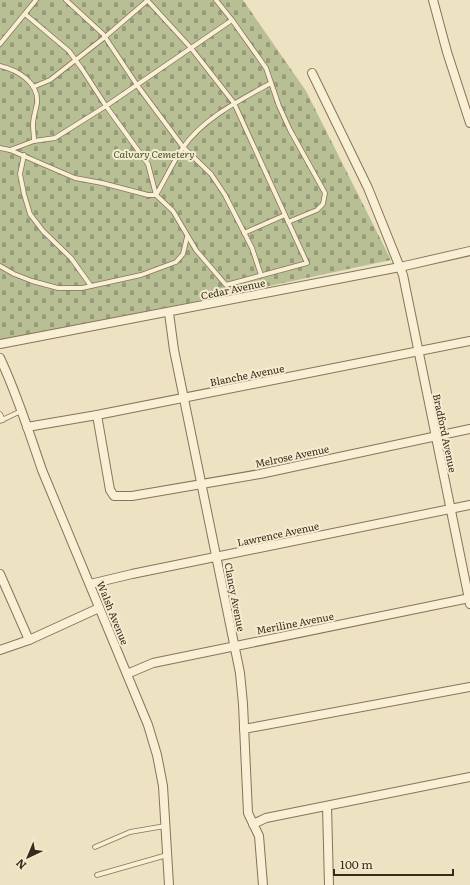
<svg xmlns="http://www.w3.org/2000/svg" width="470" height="885" viewBox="0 0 470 885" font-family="Literata,serif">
	<defs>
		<pattern id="cemetery-stones" width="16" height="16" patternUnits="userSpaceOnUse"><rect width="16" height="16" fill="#b8bf95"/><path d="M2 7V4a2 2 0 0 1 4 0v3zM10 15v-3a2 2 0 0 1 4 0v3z" fill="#969b79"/></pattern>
	</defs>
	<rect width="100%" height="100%" fill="#ede2c1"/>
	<path fill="url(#cemetery-stones)" d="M0 0H243L306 91 391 260 203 300 0 340Z"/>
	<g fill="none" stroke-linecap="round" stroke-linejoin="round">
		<g stroke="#867459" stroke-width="5.5">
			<g id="service">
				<path d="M66 0 103 34 137 85 183 147 211 174 225 195 252 248 261 275"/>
				<path d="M216 0 232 20 266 68 279 106 290 130 325 193 323 204 317 210 288 222"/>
				<path d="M25 14 69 51 82 69 106 106 148 164 156 195"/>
				<path d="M0 44 36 0"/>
				<path d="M0 66C17 70 39 82 37 103 36 110 33 117 33 125 33 130 34 135 34 141"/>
				<path d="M33 87 50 80 105 37 148 0"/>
				<path d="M0 148 10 150 34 141 55 138 106 106 232 20"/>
				<path d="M10 150 75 178 102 183 148 195H156L173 211 196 250 226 285 307 263 234 103 191 48 147 0"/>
				<path d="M24 155 20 174 24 194 30 214 43 231 71 258 91 286"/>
				<path d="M156 195C165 180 172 164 182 149 202 119 240 100 271 83"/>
				<path d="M244 233 285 215"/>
				<path d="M0 266 14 274 32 281 58 288H82L141 275 176 262 183 254 187 237"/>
				<path d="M0 414 3 420"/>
				<path d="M0 421 21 411"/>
				<path d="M95 847 130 832 165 826"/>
				<path d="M97 875 167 855"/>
			</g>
		</g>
		<g stroke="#867459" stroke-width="10">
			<g id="minor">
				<path d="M433 0 447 52 470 123"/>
				<path d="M312 73 368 188 403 275 470 604"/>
				<path d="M169 313 174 350 240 673 243 704 248 813 259 836 263 885"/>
				<path d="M0 344 400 267 470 251"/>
				<path d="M0 358C17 394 29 432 42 470L148 725 157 755 163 786 169 885"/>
				<path d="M97 415 110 490 114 496H132L260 474 470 429"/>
				<path d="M27 427 97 415 470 341"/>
				<path d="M0 574 29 640"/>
				<path d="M90 584 132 574 470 505"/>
				<path d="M0 650 29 640 99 608"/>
				<path d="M127 674 153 663 470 598"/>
				<path d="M244 729 470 687"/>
				<path d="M327 806 329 885"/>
				<path d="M253 824 266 818 470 777"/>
			</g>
		</g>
		<use href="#service" stroke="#f8efd4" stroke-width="4"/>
		<use href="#minor" stroke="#f8efd4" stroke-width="8"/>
	</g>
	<g text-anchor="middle" stroke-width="4" stroke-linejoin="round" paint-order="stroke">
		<g font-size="10" font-style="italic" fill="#445224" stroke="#f5ecd0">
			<text x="154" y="158">Calvary Cemetery</text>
		</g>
		<g font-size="10" fill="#362b1d" stroke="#f5ecd0">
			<text transform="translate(233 289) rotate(-12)" y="4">Cedar Avenue</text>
			<text transform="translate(247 375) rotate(-11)" y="4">Blanche Avenue</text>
			<text transform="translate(445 433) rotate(78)" y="4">Bradford Avenue</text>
			<text transform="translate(292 456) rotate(-12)" y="4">Melrose Avenue</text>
			<text transform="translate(278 534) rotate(-12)" y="4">Lawrence Avenue</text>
			<text transform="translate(235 597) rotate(79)" y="4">Clancy Avenue</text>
			<text transform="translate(113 613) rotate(68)" y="4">Walsh Avenue</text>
			<text transform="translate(295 623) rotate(-11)" y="4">Meriline Avenue</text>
		</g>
	</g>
	<g transform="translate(28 857) rotate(224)" stroke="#f5ecd0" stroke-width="3" paint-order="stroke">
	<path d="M0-3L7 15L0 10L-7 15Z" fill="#362b1d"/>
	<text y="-6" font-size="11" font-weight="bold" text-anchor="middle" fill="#362b1d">N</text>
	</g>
	<path d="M334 869v6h119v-6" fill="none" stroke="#362b1d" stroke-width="2"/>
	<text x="340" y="869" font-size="12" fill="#362b1d" stroke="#f5ecd0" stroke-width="3" paint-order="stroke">100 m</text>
</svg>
